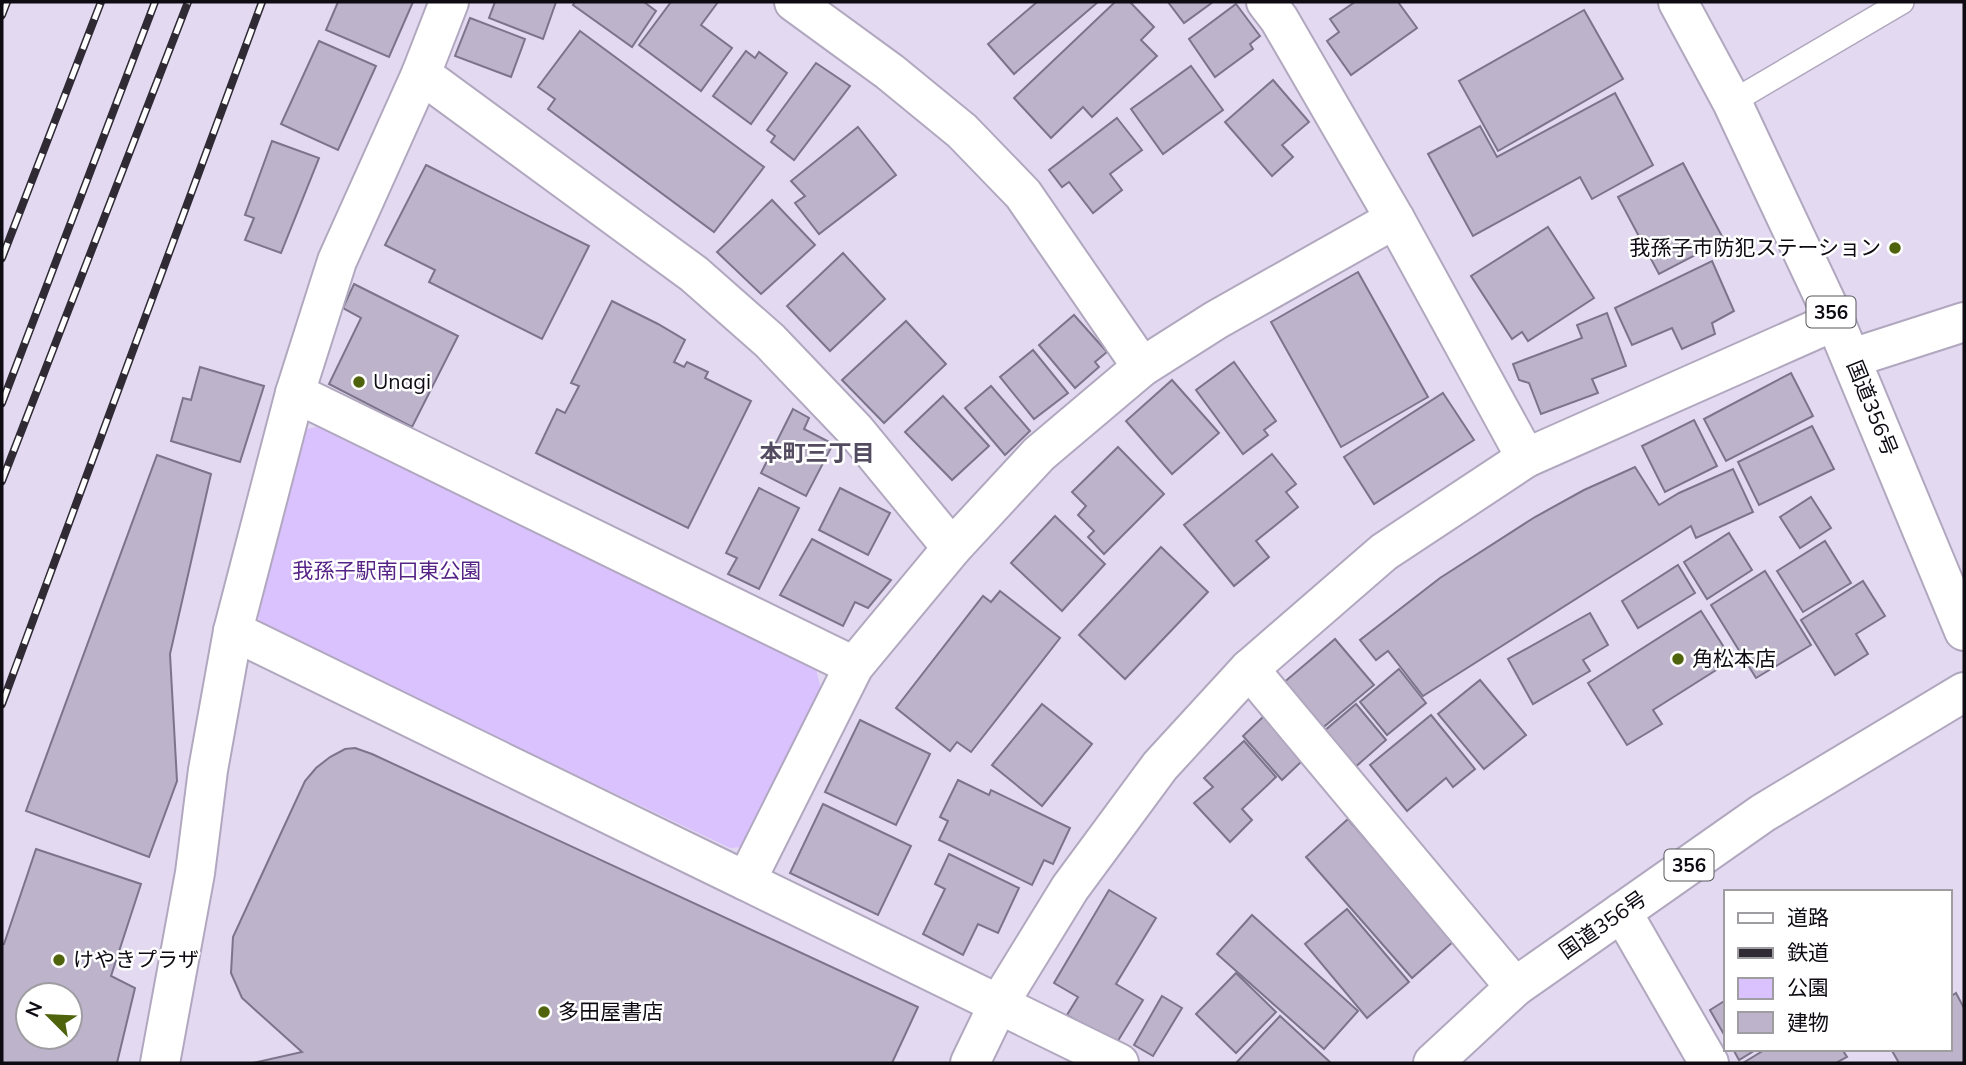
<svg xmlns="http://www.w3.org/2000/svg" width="1966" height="1065" viewBox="0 0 1966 1065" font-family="Mulish,'Noto Sans JP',sans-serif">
	<rect width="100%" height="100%" fill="#e3daf2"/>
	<path fill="#d9c2fe" d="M322 426 816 669 822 693 744 847 730 848 261 625 252 601 295 431Z"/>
	<g fill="#bdb4cc" stroke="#7c748a" stroke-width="2" fill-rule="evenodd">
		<path d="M338 2H413L389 57 326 30Z"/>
		<path d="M495 2H556L543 39 489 18Z"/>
		<path d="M575 2H644L656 11 632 47 573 5Z"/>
		<path d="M671 2H718L701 25 732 48 701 91 639 45Z"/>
		<path d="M1037 2H1098L1014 74 988 44Z"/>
		<path d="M1115 2H1130L1154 27 1141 40 1157 56 1092 117 1083 107 1051 138 1014 98Z"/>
		<path d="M1168 2H1213L1184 23Z"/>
		<path d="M1355 2H1398L1417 28 1351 75 1327 41 1339 32 1330 19Z"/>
		<path d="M1236 4 1260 36 1250 44 1253 49 1215 77 1189 39Z"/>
		<path d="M1584 10 1623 79 1498 151 1459 81Z"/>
		<path d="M470 18 525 39 511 77 455 56Z"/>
		<path d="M580 31 764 167 714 232 548 109 555 99 538 87Z"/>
		<path d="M319 41 376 66 338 150 281 124Z"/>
		<path d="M746 51 755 58 759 52 787 73 751 124 713 96Z"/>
		<path d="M816 63 850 86 794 160 771 142 775 136 767 130Z"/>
		<path d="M1191 66 1223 110 1163 154 1131 109Z"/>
		<path d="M1273 80 1309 122 1282 145 1293 157 1272 176 1225 122Z"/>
		<path d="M1615 93 1653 165 1592 199 1580 177 1473 236 1428 154 1480 126 1497 157Z"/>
		<path d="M1117 118 1142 150 1110 174 1122 190 1093 213 1069 182 1062 187 1049 170Z"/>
		<path d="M858 127 896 175 819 234 795 203 805 196 791 181Z"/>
		<path d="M272 141 319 158 281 253 245 240 254 218 245 215Z"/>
		<path d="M1683 163 1724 240 1659 274 1618 197Z"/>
		<path d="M426 165 589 246 542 339 429 282 435 270 385 245Z"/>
		<path d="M772 200 815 245 761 294 717 252Z"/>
		<path d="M1548 227 1594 298 1528 341 1522 332 1512 339 1471 276Z"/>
		<path d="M843 253 885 299 830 351 787 306Z"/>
		<path d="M1712 261 1734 311 1712 323 1715 334 1682 349 1672 328 1632 345 1615 308Z"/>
		<path d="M1358 272 1428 397 1341 447 1271 322Z"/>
		<path d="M354 284 458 336 412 427 329 384 361 318 343 308Z"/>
		<path d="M612 301 658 324 685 340 674 362 684 367 687 362 708 372 705 378 751 401 688 528 536 453 557 409 565 413 579 386 571 383Z"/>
		<path d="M1607 313 1626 366 1592 379 1598 393 1541 414 1529 383 1519 380 1513 364 1582 338 1577 325Z"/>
		<path d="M1074 315 1107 352 1095 362 1099 367 1075 388 1039 345Z"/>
		<path d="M906 321 946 364 884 423 842 380Z"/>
		<path d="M1033 350 1068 393 1034 419 1000 377Z"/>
		<path d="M1234 362 1276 421 1264 430 1268 435 1243 454 1196 390Z"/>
		<path d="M200 367 264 386 240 462 171 441 183 398 191 400Z"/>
		<path d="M1791 373 1813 416 1726 461 1704 419Z"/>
		<path d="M1172 380 1219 433 1172 474 1126 421Z"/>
		<path d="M991 386 1030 431 1005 455 965 408Z"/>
		<path d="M1443 393 1474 440 1374 504 1344 457Z"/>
		<path d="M943 396 989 446 952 480 905 432Z"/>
		<path d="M793 409 809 418 804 429 833 444 806 496 761 473Z"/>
		<path d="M1694 420 1717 466 1665 492 1642 446Z"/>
		<path d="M1812 426 1834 469 1759 505 1738 462Z"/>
		<path d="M1118 447 1164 494 1104 554 1088 537 1094 531 1078 515 1086 506 1072 492Z"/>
		<path d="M1272 454 1296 484 1286 492 1298 507 1256 541 1269 557 1234 586 1184 525Z"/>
		<path d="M157 455 211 474 170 654 177 781 149 857 26 811Z"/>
		<path d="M1635 467 1659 505 1679 493 1733 469 1753 512 1696 538 1691 526 1423 696 1388 651 1376 660 1360 640 1440 578 1535 517 1584 490Z"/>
		<path d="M759 488 799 508 759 589 728 574 737 558 726 553Z"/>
		<path d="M840 488 890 513 868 555 819 530Z"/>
		<path d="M1811 497 1831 528 1800 548 1780 517Z"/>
		<path d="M1055 516 1105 564 1062 611 1011 563Z"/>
		<path d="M1729 533 1752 570 1707 599 1684 562Z"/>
		<path d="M812 539 891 580 868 608 855 602 843 626 780 595Z"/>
		<path d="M1825 541 1851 583 1803 612 1777 571Z"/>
		<path d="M1161 547 1208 592 1125 679 1079 635Z"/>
		<path d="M1678 565 1695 593 1638 628 1622 601Z"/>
		<path d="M1765 571 1811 645 1756 678 1711 605Z"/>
		<path d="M1863 581 1885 616 1856 634 1868 654 1835 675 1801 620Z"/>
		<path d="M1000 591 1060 638 971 752 957 742 950 751 896 708 983 596 991 602Z"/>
		<path d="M1701 611 1732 660 1653 710 1662 724 1627 745 1588 683Z"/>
		<path d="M1590 613 1608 645 1583 660 1590 671 1533 704 1508 659Z"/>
		<path d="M1335 639 1374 685 1320 730 1282 684Z"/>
		<path d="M1399 669 1426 703 1387 735 1360 702Z"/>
		<path d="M1480 680 1526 735 1484 769 1438 714Z"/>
		<path d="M1042 704 1092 744 1042 806 992 765Z"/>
		<path d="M1356 704 1386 740 1353 769 1323 732Z"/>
		<path d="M1431 715 1475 769 1453 787 1446 778 1407 811 1370 765Z"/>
		<path d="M1264 716 1303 760 1282 780 1243 736Z"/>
		<path d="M860 720 930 754 896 825 825 792Z"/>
		<path d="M1244 741 1276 777 1242 809 1252 820 1230 842 1194 803 1213 787 1204 778Z"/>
		<path d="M355 748 372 754 918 1007 892 1063H253L302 1052 242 998 231 973 233 937 305 781 316 768 330 757 345 749Z"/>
		<path d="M958 780 989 795 991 790 1070 828 1053 864 1044 860 1032 885 939 840 948 821 940 817Z"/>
		<path d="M823 804 911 846 878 915 790 873Z"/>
		<path d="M1348 819 1454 941 1412 978 1306 857Z"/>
		<path d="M36 849 141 884 111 976 135 988 117 1063H2V944H4ZM28 995H70V1037H28Z"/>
		<path d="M949 854 1019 888 998 933 978 924 963 955 923 934 945 889 935 884Z"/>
		<path d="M1109 890 1156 918 1116 984 1143 1000 1116 1044 1067 1015 1078 997 1054 983Z"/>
		<path d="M1347 909 1409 982 1367 1018 1305 944Z"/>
		<path d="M1252 915 1358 1011 1324 1049 1217 954Z"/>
		<path d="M1236 973 1276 1012 1236 1053 1196 1014Z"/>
		<path d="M1956 993 1964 1008V1063H1899L1891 1049H1950V997Z"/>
		<path d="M1162 996 1182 1008 1153 1056 1134 1045Z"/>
		<path d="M1726 1000V1038L1710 1010Z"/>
		<path d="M1280 1016 1331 1063H1236Z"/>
		<path d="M1733 1049H1757L1739 1060Z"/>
		<path d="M1766 1049H1842L1847 1057 1836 1063H1743Z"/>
	</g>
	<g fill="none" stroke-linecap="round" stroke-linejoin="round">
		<g stroke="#b1a8bf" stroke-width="26">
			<path id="lane" d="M1732 102 1902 2"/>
		</g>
		<g stroke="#b1a8bf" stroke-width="42">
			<g id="street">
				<path d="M794 2 890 72 962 131 1023 194 1142 367"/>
				<path d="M1266 2 1279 19 1395 219 1526 458"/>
				<path d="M421 74 694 274 770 341 855 430 952 548"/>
				<path d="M1852 358 1964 322"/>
				<path d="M295 393 854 666"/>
				<path d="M233 631 746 881"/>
				<path d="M1249 669 1515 987"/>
				<path d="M1622 912 1709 1063"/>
				<path d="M160 1063 195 873 208 770 233 631 295 393 337 261 421 74 449 2"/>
				<path d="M970 1063 998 1005 1070 888 1160 766 1249 669 1384 552 1526 458 1835 321"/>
				<path d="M1119 1063 746 881 854 666 952 548 1039 454 1142 367 1216 320 1395 219"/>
			</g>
		</g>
		<g stroke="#b1a8bf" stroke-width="42">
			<g id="highway">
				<path d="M1678 2 1732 102 1835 321 1964 631"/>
				<path d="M1433 1063 1515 987 1622 912 1763 813 1964 692"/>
			</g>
		</g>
		<use href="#lane" stroke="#fff" stroke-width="23"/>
		<use href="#street" stroke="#fff" stroke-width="38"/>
		<use href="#highway" stroke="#fff" stroke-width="38"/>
		<g stroke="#2f2a34" stroke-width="8">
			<g id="rail">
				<path d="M2 15 7 2"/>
				<path d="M2 258 101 2"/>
				<path d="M2 403 155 2"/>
				<path d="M2 481 188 2"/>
				<path d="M2 704 262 2"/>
			</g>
		</g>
		<use href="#rail" stroke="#fff" stroke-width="5" stroke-dasharray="16" stroke-linecap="butt"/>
	</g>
	<g fill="#4f630c" stroke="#fff" stroke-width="2.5">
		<circle cx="1895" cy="248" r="7"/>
		<circle cx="359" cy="382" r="7"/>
		<circle cx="1678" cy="659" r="7"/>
		<circle cx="59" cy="960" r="7"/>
		<circle cx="544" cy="1012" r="7"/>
	</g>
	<g text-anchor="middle" stroke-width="5" stroke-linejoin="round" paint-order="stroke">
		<g fill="#fff" stroke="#57545a" stroke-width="2">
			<rect x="1806.5" y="296.5" width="49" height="31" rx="5"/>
			<rect x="1664.5" y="849.5" width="49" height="31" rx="5"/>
		</g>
		<g font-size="19" font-weight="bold" fill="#0f0b13">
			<text x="1831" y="319">356</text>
			<text x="1689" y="872">356</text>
		</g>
		<g font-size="21" fill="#0f0b13" stroke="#fff" text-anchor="start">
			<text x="1881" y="255" text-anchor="end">我孫子市防犯ステーション</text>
			<text x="373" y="389">Unagi</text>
			<text x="1692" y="666">角松本店</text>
			<text x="73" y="967">けやきプラザ</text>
			<text x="558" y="1019">多田屋書店</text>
		</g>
		<g font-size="21" fill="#0f0b13" stroke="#fff">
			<text transform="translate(1872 408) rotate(68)" y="7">国道356号</text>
			<text transform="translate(1603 925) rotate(-35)" y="7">国道356号</text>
		</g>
		<g font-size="21" fill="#562487" stroke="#fff">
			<text x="387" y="578">我孫子駅南口東公園</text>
		</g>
		<g font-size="23" font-weight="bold" fill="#534b5f" stroke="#fff">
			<text x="817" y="461">本町三丁目</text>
		</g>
	</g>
	<rect width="1966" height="1065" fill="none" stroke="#0f0b13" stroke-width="7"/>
	<rect x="1724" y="890" width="228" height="161" fill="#ffffff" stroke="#9f9da1" stroke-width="2"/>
	<rect x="1738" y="913" width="35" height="10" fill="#ffffff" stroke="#9f9da1" stroke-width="2"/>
	<text x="1787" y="925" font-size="21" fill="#0f0b13">道路</text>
	<rect x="1738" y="948" width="35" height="10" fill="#2f2a34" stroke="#9f9da1" stroke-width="2"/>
	<text x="1787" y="960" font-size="21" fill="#0f0b13">鉄道</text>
	<rect x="1738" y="978" width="35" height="21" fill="#d9c2fe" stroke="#9f9da1" stroke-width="2"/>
	<text x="1787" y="995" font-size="21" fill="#0f0b13">公園</text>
	<rect x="1738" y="1012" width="35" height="21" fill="#bdb4cc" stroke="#9f9da1" stroke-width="2"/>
	<text x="1787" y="1030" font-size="21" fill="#0f0b13">建物</text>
	<g transform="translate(49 1016) rotate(294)"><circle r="33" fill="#ffffff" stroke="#9f9da1" stroke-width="2"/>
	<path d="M0-5L12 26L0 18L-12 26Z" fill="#4f630c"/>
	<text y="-10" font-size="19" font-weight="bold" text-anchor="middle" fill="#0f0b13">N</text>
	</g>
</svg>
